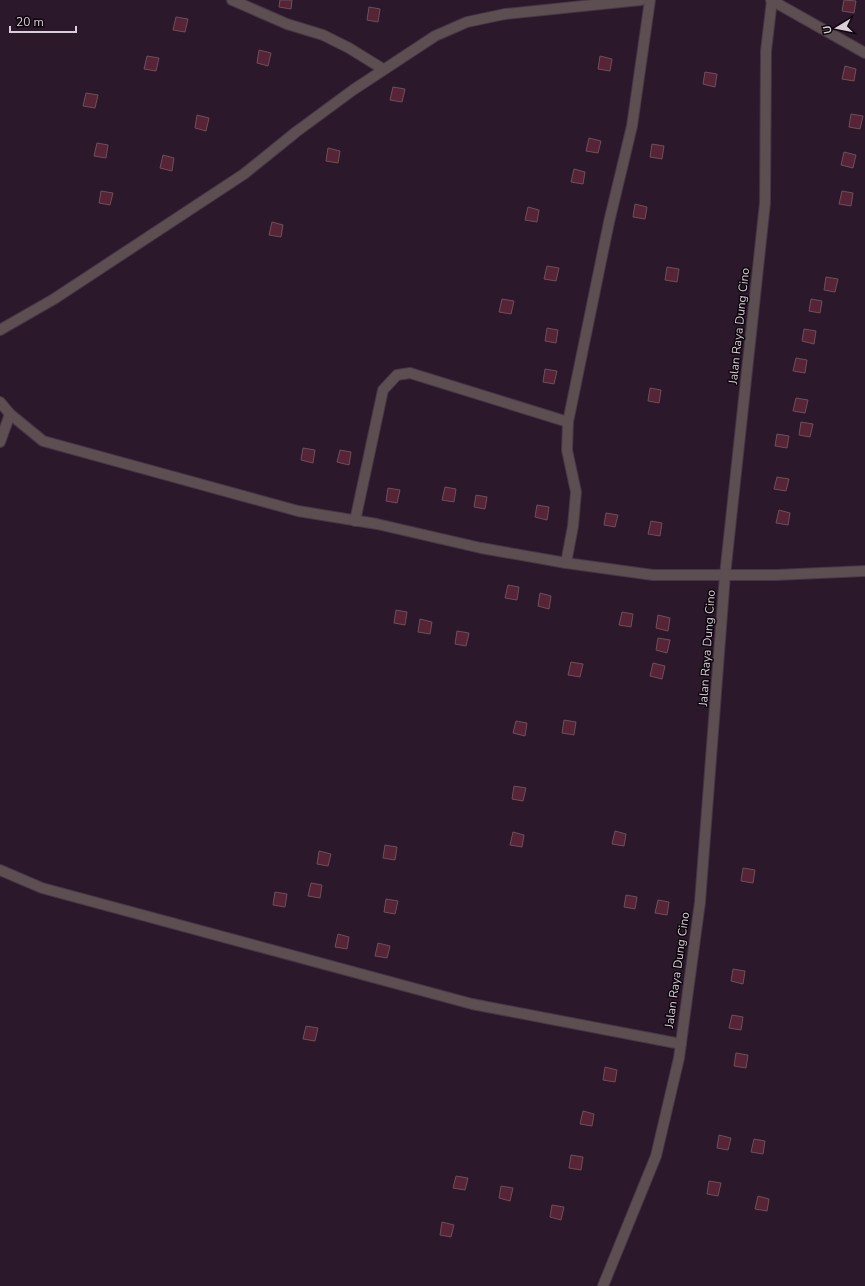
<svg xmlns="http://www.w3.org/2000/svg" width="865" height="1286" viewBox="0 0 865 1286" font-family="'Nunito Sans',sans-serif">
	<rect width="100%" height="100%" fill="#2b182a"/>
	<g fill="#572336" stroke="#6e5059">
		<path d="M280 0H292L291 9 279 7Z"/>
		<path d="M844 0 856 1 854 13 842 11Z"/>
		<path d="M369 7 380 9 378 22 367 20Z"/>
		<path d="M176 17 188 19 185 32 173 30Z"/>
		<path d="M259 50 271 53 268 66 257 63Z"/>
		<path d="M147 56 159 58 156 71 144 69Z"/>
		<path d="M600 56 612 59 610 71 598 69Z"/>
		<path d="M845 66 856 69 854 81 842 79Z"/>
		<path d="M705 72 717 74 715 87 703 84Z"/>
		<path d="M393 87 405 89 402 102 390 100Z"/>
		<path d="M86 93 98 95 95 108 83 106Z"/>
		<path d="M851 114 863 116 860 129 849 127Z"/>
		<path d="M197 115 209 118 206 131 195 128Z"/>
		<path d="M589 138 601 141 598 153 586 151Z"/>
		<path d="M97 143 108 145 106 158 94 156Z"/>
		<path d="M652 144 664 146 662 159 650 157Z"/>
		<path d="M328 148 340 151 338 163 326 161Z"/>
		<path d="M844 152 856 155 853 168 841 165Z"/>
		<path d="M163 155 174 158 172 171 160 168Z"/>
		<path d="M574 169 585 172 583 184 571 182Z"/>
		<path d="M101 191 113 193 110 205 99 203Z"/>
		<path d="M842 191 853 193 851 206 839 204Z"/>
		<path d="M635 204 647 207 645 219 633 217Z"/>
		<path d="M528 207 539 210 537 222 525 220Z"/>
		<path d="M272 222 283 225 281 237 269 235Z"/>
		<path d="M547 266 559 268 556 281 544 279Z"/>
		<path d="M667 267 679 269 677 282 665 280Z"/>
		<path d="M826 277 838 279 835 292 824 290Z"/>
		<path d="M502 299 514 301 511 314 499 312Z"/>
		<path d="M811 299 822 301 820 313 809 311Z"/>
		<path d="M547 328 558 330 556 343 545 341Z"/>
		<path d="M804 329 816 331 814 344 802 341Z"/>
		<path d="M796 358 807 360 805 373 793 371Z"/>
		<path d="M545 369 557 371 554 384 543 382Z"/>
		<path d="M650 388 661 390 659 403 648 401Z"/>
		<path d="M796 398 808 400 805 413 793 411Z"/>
		<path d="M801 422 813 424 810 437 799 435Z"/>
		<path d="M777 434 789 436 787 448 775 446Z"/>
		<path d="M303 448 315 450 313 463 301 460Z"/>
		<path d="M340 450 351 452 349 465 337 462Z"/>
		<path d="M777 477 789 479 786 491 774 489Z"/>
		<path d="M445 487 456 489 454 502 442 500Z"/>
		<path d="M388 488 400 490 397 503 386 501Z"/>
		<path d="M476 495 487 497 485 509 474 507Z"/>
		<path d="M537 505 549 507 547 520 535 517Z"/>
		<path d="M779 510 790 513 788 525 776 523Z"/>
		<path d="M606 513 618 515 615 527 604 525Z"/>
		<path d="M651 521 662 523 660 536 648 534Z"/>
		<path d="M508 585 519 587 517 600 505 598Z"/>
		<path d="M540 593 551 596 549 609 538 606Z"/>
		<path d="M396 610 407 612 405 625 394 623Z"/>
		<path d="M622 612 633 614 631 627 619 625Z"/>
		<path d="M658 615 670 618 668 631 656 628Z"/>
		<path d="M420 619 432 622 430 634 418 632Z"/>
		<path d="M457 631 469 633 466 646 455 644Z"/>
		<path d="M658 638 670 640 667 653 656 650Z"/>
		<path d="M571 662 583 664 580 677 568 675Z"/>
		<path d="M653 663 665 666 662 679 650 676Z"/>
		<path d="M564 720 576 722 574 735 562 733Z"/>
		<path d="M516 721 527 723 525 736 513 733Z"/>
		<path d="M514 786 526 788 523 801 512 799Z"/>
		<path d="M615 831 626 834 624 846 612 844Z"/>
		<path d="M513 832 524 835 522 847 510 845Z"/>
		<path d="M385 845 397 847 395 860 383 858Z"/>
		<path d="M319 851 331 854 328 866 317 864Z"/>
		<path d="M743 868 755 870 753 883 741 881Z"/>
		<path d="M311 883 322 885 320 898 308 896Z"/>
		<path d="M275 892 287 894 285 907 273 905Z"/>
		<path d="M626 895 637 897 635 909 624 907Z"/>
		<path d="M386 899 398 901 395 914 384 912Z"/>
		<path d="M658 900 669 902 667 915 655 913Z"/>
		<path d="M338 934 349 937 347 949 335 947Z"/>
		<path d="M378 943 390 946 387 958 375 956Z"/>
		<path d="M733 969 745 971 743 984 731 981Z"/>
		<path d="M732 1015 743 1017 741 1030 729 1028Z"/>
		<path d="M306 1026 318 1028 315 1041 303 1039Z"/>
		<path d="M736 1053 748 1055 746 1068 734 1066Z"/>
		<path d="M605 1067 617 1070 615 1082 603 1080Z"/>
		<path d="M583 1111 594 1114 592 1126 580 1124Z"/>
		<path d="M719 1135 731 1138 728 1150 717 1148Z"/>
		<path d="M754 1139 765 1141 763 1154 751 1152Z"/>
		<path d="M571 1155 583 1157 581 1170 569 1168Z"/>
		<path d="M456 1176 468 1178 465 1190 453 1188Z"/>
		<path d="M709 1181 721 1183 718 1196 707 1194Z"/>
		<path d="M501 1186 513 1188 510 1201 499 1198Z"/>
		<path d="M758 1196 769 1199 767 1211 755 1209Z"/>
		<path d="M552 1205 564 1207 561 1220 550 1217Z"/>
		<path d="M442 1222 454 1225 451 1237 440 1235Z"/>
	</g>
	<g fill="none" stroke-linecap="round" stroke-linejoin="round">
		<g stroke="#473546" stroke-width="12">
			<g id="minor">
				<path d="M232 0 287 24 323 35 349 48 383 69"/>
				<path d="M771 0 865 53"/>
				<path d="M0 330 54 299 244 174 296 132 353 90 435 36 467 22 505 14 641 0"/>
				<path d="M0 402 10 414 43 441 298 511 377 524 481 548 566 563 653 575H776L865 571"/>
				<path d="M0 442 10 414"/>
				<path d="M355 521 383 390 397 375 410 373 568 422"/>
				<path d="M566 563 573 526 576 492 567 450 568 422 609 222 632 126 650 0"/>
				<path d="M0 870 42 888 472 1004 681 1044"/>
			</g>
		</g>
		<g stroke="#473546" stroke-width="12">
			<path id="tertiary" d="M603 1286 656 1156 679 1058 700 902 725 575 765 203 766 51 772 0"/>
		</g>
		<use href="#minor" stroke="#5c4e51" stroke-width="10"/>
		<use href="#tertiary" stroke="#5c4e51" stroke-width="10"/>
	</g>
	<g text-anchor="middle" stroke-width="3" stroke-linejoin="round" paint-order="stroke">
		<g font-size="12" fill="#dacdd8" stroke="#0e070e">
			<text transform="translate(739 326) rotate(-84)" y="4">Jalan Raya Dung Cino</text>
			<text transform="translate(707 648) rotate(-86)" y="4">Jalan Raya Dung Cino</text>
			<text transform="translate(677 970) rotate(-82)" y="4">Jalan Raya Dung Cino</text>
		</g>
	</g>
	<g transform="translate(837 28) rotate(260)" stroke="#0e070e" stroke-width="3" paint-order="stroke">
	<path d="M0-3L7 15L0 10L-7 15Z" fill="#dacdd8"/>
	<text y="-6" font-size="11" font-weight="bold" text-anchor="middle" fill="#dacdd8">U</text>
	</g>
	<path d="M10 26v6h66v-6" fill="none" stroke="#dacdd8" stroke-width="2"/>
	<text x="16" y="26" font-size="12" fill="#dacdd8" stroke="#0e070e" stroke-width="3" paint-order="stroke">20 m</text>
</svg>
